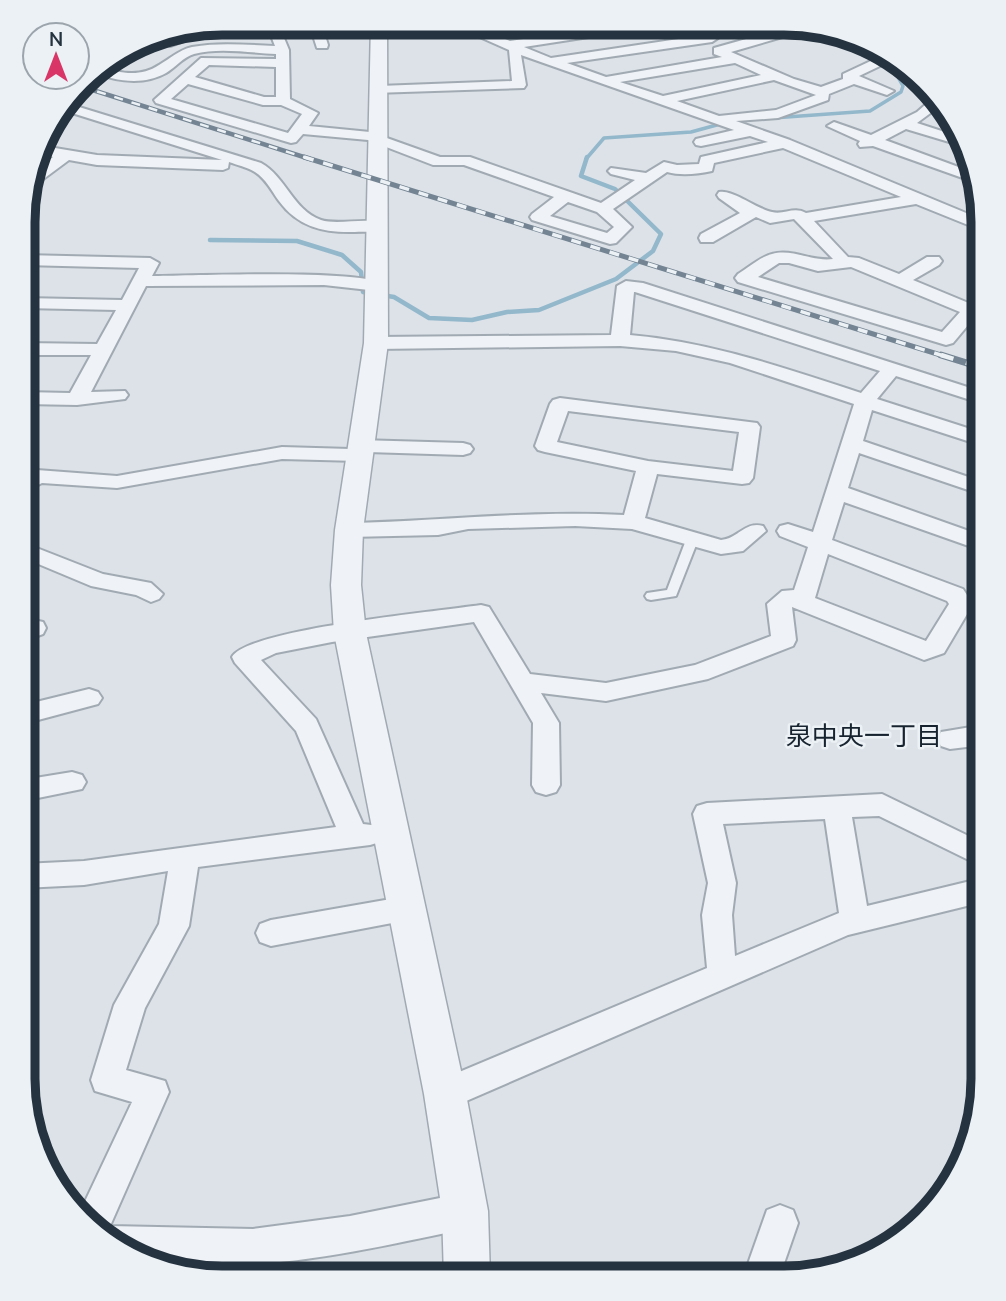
<svg xmlns="http://www.w3.org/2000/svg" width="1006" height="1301" viewBox="0 0 1006 1301" font-family="'Nunito Sans','Noto Sans JP',sans-serif">
	<rect width="100%" height="100%" fill="#dce2e8"/>
	<g fill="none" stroke-linecap="round" stroke-linejoin="round">
		<g stroke="#93b7cb" stroke-width="3.5">
			<path d="M773 118 870 111 901 92 903 86 895 72 903 63"/>
			<path d="M586 159 604 138 691 132 724 123"/>
		</g>
		<path stroke="#93b7cb" stroke-width="4.5" d="M210 240 297 241 342 255 361 272 363 292 394 297 429 318 472 320 507 312 539 310 616 279 653 251 661 234 615 189 581 176 587 157"/>
		<g stroke="#a1aab2" stroke-width="4">
			<path id="service" d="M692 536 698 540 676 596 651 600 647 599 645 596 647 593 667 590 686 540Z"/>
		</g>
		<g stroke="#a1aab2" stroke-width="4">
			<g id="minor">
				<path d="M309 23H321L328 45 327 48H317Z"/>
				<path d="M448 23H466L510 41 623 24H653L647 28 524 47 551 58 712 34 718 38 712 42 567 63 606 77 722 57 714 54V48L799 24 810 25 876 52 862 54 810 29 731 52 794 79 821 87 843 79V74L875 59 882 63 880 66 859 76 894 91 887 95 854 84 829 94 828 100 778 118 736 121 790 140 983 220V231L916 204 814 221 848 257 859 258 899 274 927 257H939L942 261 939 265 913 280 983 309V320L974 318 953 343 946 345 738 282 735 278 738 274C748 268 760 257 772 254 792 248 812 262 833 259L794 219 770 223 756 217 713 242H701L699 238 701 234 740 213 719 198 717 195 719 192C732 189 757 209 772 212 784 215 794 206 806 213L901 197 783 148 714 163 712 171C698 174 681 176 667 172L613 209 632 227 616 243 610 244 532 220 530 217 532 214 554 197 464 165H433L368 140 303 134 296 142 291 143 156 103 154 100 201 58 276 59V54C250 53 220 47 194 54 183 57 176 67 166 73 143 86 115 81 91 72L101 66C120 74 141 77 159 65 171 58 179 50 192 47 220 42 248 45 275 46L270 33 197 36 170 46 149 39 158 33 170 38 195 28 279 26 289 50 290 99 318 113 309 126 370 132 440 157H470L601 203 635 180 611 174 608 171 611 168 646 173 664 162 677 165 699 164 701 157 768 142 750 136 701 146 696 145 694 142 696 139 734 130 521 55 526 85 524 88 374 93V87L379 86 512 81 509 50ZM735 63 761 75 663 96 620 82ZM209 65 276 67V97H264L195 77ZM774 80 816 95 776 110 719 116 677 101ZM188 84 263 105H281L302 114 288 133 171 99ZM568 202 597 212 614 227 607 233 550 216ZM779 263H789L818 271 851 267 960 312 942 332 758 277Z"/>
				<path d="M933 98 940 106 917 123 963 138 966 147 906 129 885 140 972 172 974 182 873 146 860 147 858 144 860 141 827 126 834 122 871 135 917 112Z"/>
				<path d="M66 103 261 163C286 177 293 210 321 220 339 226 375 215 386 226 379 234 366 231 355 232 324 233 298 227 279 201 271 190 266 179 255 172 247 167 237 165 229 162L228 168 223 170 97 165 69 160 34 186 27 187 32 173 53 157 39 154 48 128ZM72 113 222 160 97 155 49 147Z"/>
				<path d="M24 255 150 258 159 263 152 276C186 276 371 268 387 286L378 291 324 285 146 286 91 392 125 391 128 395 125 399 77 405 24 404V392L70 393 91 355H24V343L97 344 116 310 24 308V298L122 300 139 268 24 265Z"/>
				<path d="M626 281 643 283 983 392V404L896 376 877 399 983 433V446L872 410 863 441 983 482V495L859 453 848 488 983 536V551L844 502 832 540 963 589 973 604 944 653 924 660 792 607 796 640 793 646 708 679 606 701 541 693 559 723 560 785 556 792 546 795 536 792 532 785 533 723 474 622 332 642 276 653 261 660 316 719 363 824 380 826 384 834 380 842 370 845 198 867 189 926 145 1008 126 1070 165 1081 169 1092 110 1226 253 1229 350 1216 465 1193 477 1199 483 1211 477 1223 465 1229C371 1248 201 1291 113 1245 101 1239 90 1221 81 1210L132 1102 95 1091 91 1080 114 1005 159 924 168 871 84 885 23 888V864L84 861 336 827 296 731 235 663 232 657C248 629 441 611 481 605L489 607 530 674 606 683 695 665 771 636 767 604 782 591 794 590 808 547 780 536 777 531 780 526 788 524 813 532 854 404 730 363 676 351 620 346 376 349 367 343 376 337 611 335 617 286ZM634 292H635L880 371 861 393C784 368 711 342 630 335ZM828 554 947 601 949 604 926 641 815 598Z"/>
				<path d="M560 398 757 423 760 427 753 478 749 483 742 484 657 474 645 518 721 540C738 539 745 521 763 526L766 531 743 551 721 554 632 529 575 526 468 529 438 535 349 537 341 535 338 530 341 525 349 523C441 521 531 510 624 515L636 471 545 452 538 450 535 446 550 404 553 400ZM568 411 739 432 733 471 648 461 557 442Z"/>
				<path d="M359 440 463 443 470 445 473 449 470 453 463 455 367 452 368 455 365 459 358 461 282 459 117 488 42 483 24 492V476L37 470 117 476 282 447 350 449 349 446 352 442Z"/>
				<path d="M24 543 103 574 151 583 163 594 159 599 151 602 136 595 91 586 24 558Z"/>
				<path d="M34 620 43 622 46 628 43 634 24 641V623Z"/>
				<path d="M89 689 98 692 102 698 98 704 23 724 24 705Z"/>
				<path d="M983 725V745L950 749 941 746 937 739 941 732Z"/>
				<path d="M72 772 82 775 86 782 82 789 23 801V780Z"/>
				<path d="M882 794 983 843V867L879 816 852 817 867 906 983 878V902L848 935 457 1105 445 1109 433 1105 429 1094 433 1083 707 968 702 915 708 883 693 814 697 806 707 803ZM825 819 839 913 735 956 732 915 736 883 723 824Z"/>
				<path d="M408 896 418 899 423 908 418 917 408 920 271 946 260 942 256 933 260 924 271 920Z"/>
				<path d="M780 1205 793 1210 798 1223 779 1278H743L767 1210Z"/>
			</g>
		</g>
		<g stroke="#a1aab2" stroke-width="3">
			<path id="tertiary" d="M371 23H387L388 343 363 530 361 585 366 633 466 1094 488 1211 490 1277H444L442 1211 424 1094 334 633 331 585 335 530 364 343Z"/>
		</g>
		<use href="#service" fill="#eff2f6" fill-rule="evenodd"/>
		<use href="#minor" fill="#eff2f6" fill-rule="evenodd"/>
		<use href="#tertiary" fill="#eff2f6" fill-rule="evenodd"/>
		<g stroke="#748492" stroke-width="4.5">
			<path id="rail-far2" d="M80 86 310 159"/>
		</g>
		<g stroke="#748492" stroke-width="5">
			<path id="rail-far1" d="M304 157 947 357"/>
		</g>
		<g stroke="#748492" stroke-width="7">
			<path id="rail" d="M941 355 983 368"/>
		</g>
		<use href="#rail-far2" stroke="#ebf1f5" stroke-width="2.5" stroke-dasharray="9" stroke-linecap="butt"/>
		<use href="#rail-far1" stroke="#ebf1f5" stroke-width="3.5" stroke-dasharray="10" stroke-linecap="butt"/>
		<use href="#rail" stroke="#ebf1f5" stroke-width="4.5" stroke-dasharray="13" stroke-linecap="butt"/>
	</g>
	<g text-anchor="middle" stroke-width="5" stroke-linejoin="round" paint-order="stroke">
		<g font-size="26" fill="#17232f" stroke="#ebf1f5">
			<text x="864" y="745">泉中央一丁目</text>
		</g>
	</g>
	<path d="M0 0H1006V1301H0ZM222 35H784A187 187 0 0 1 971 222V1079A187 187 0 0 1 784 1266H222A187 187 0 0 1 35 1079V222A187 187 0 0 1 222 35Z" fill="#ebf1f5" fill-rule="evenodd"/>
	<path fill="none" stroke="#25323f" stroke-width="9" d="M222 35H784A187 187 0 0 1 971 222V1079A187 187 0 0 1 784 1266H222A187 187 0 0 1 35 1079V222A187 187 0 0 1 222 35Z"/>
	<g transform="translate(56 56)"><circle r="33" fill="#ebf1f5" stroke="#9ca5ac" stroke-width="2"/>
	<path d="M0-5L12 26L0 18L-12 26Z" fill="#d93566"/>
	<text y="-10" font-size="19" font-weight="bold" text-anchor="middle" fill="#25323f">N</text>
	</g>
</svg>
